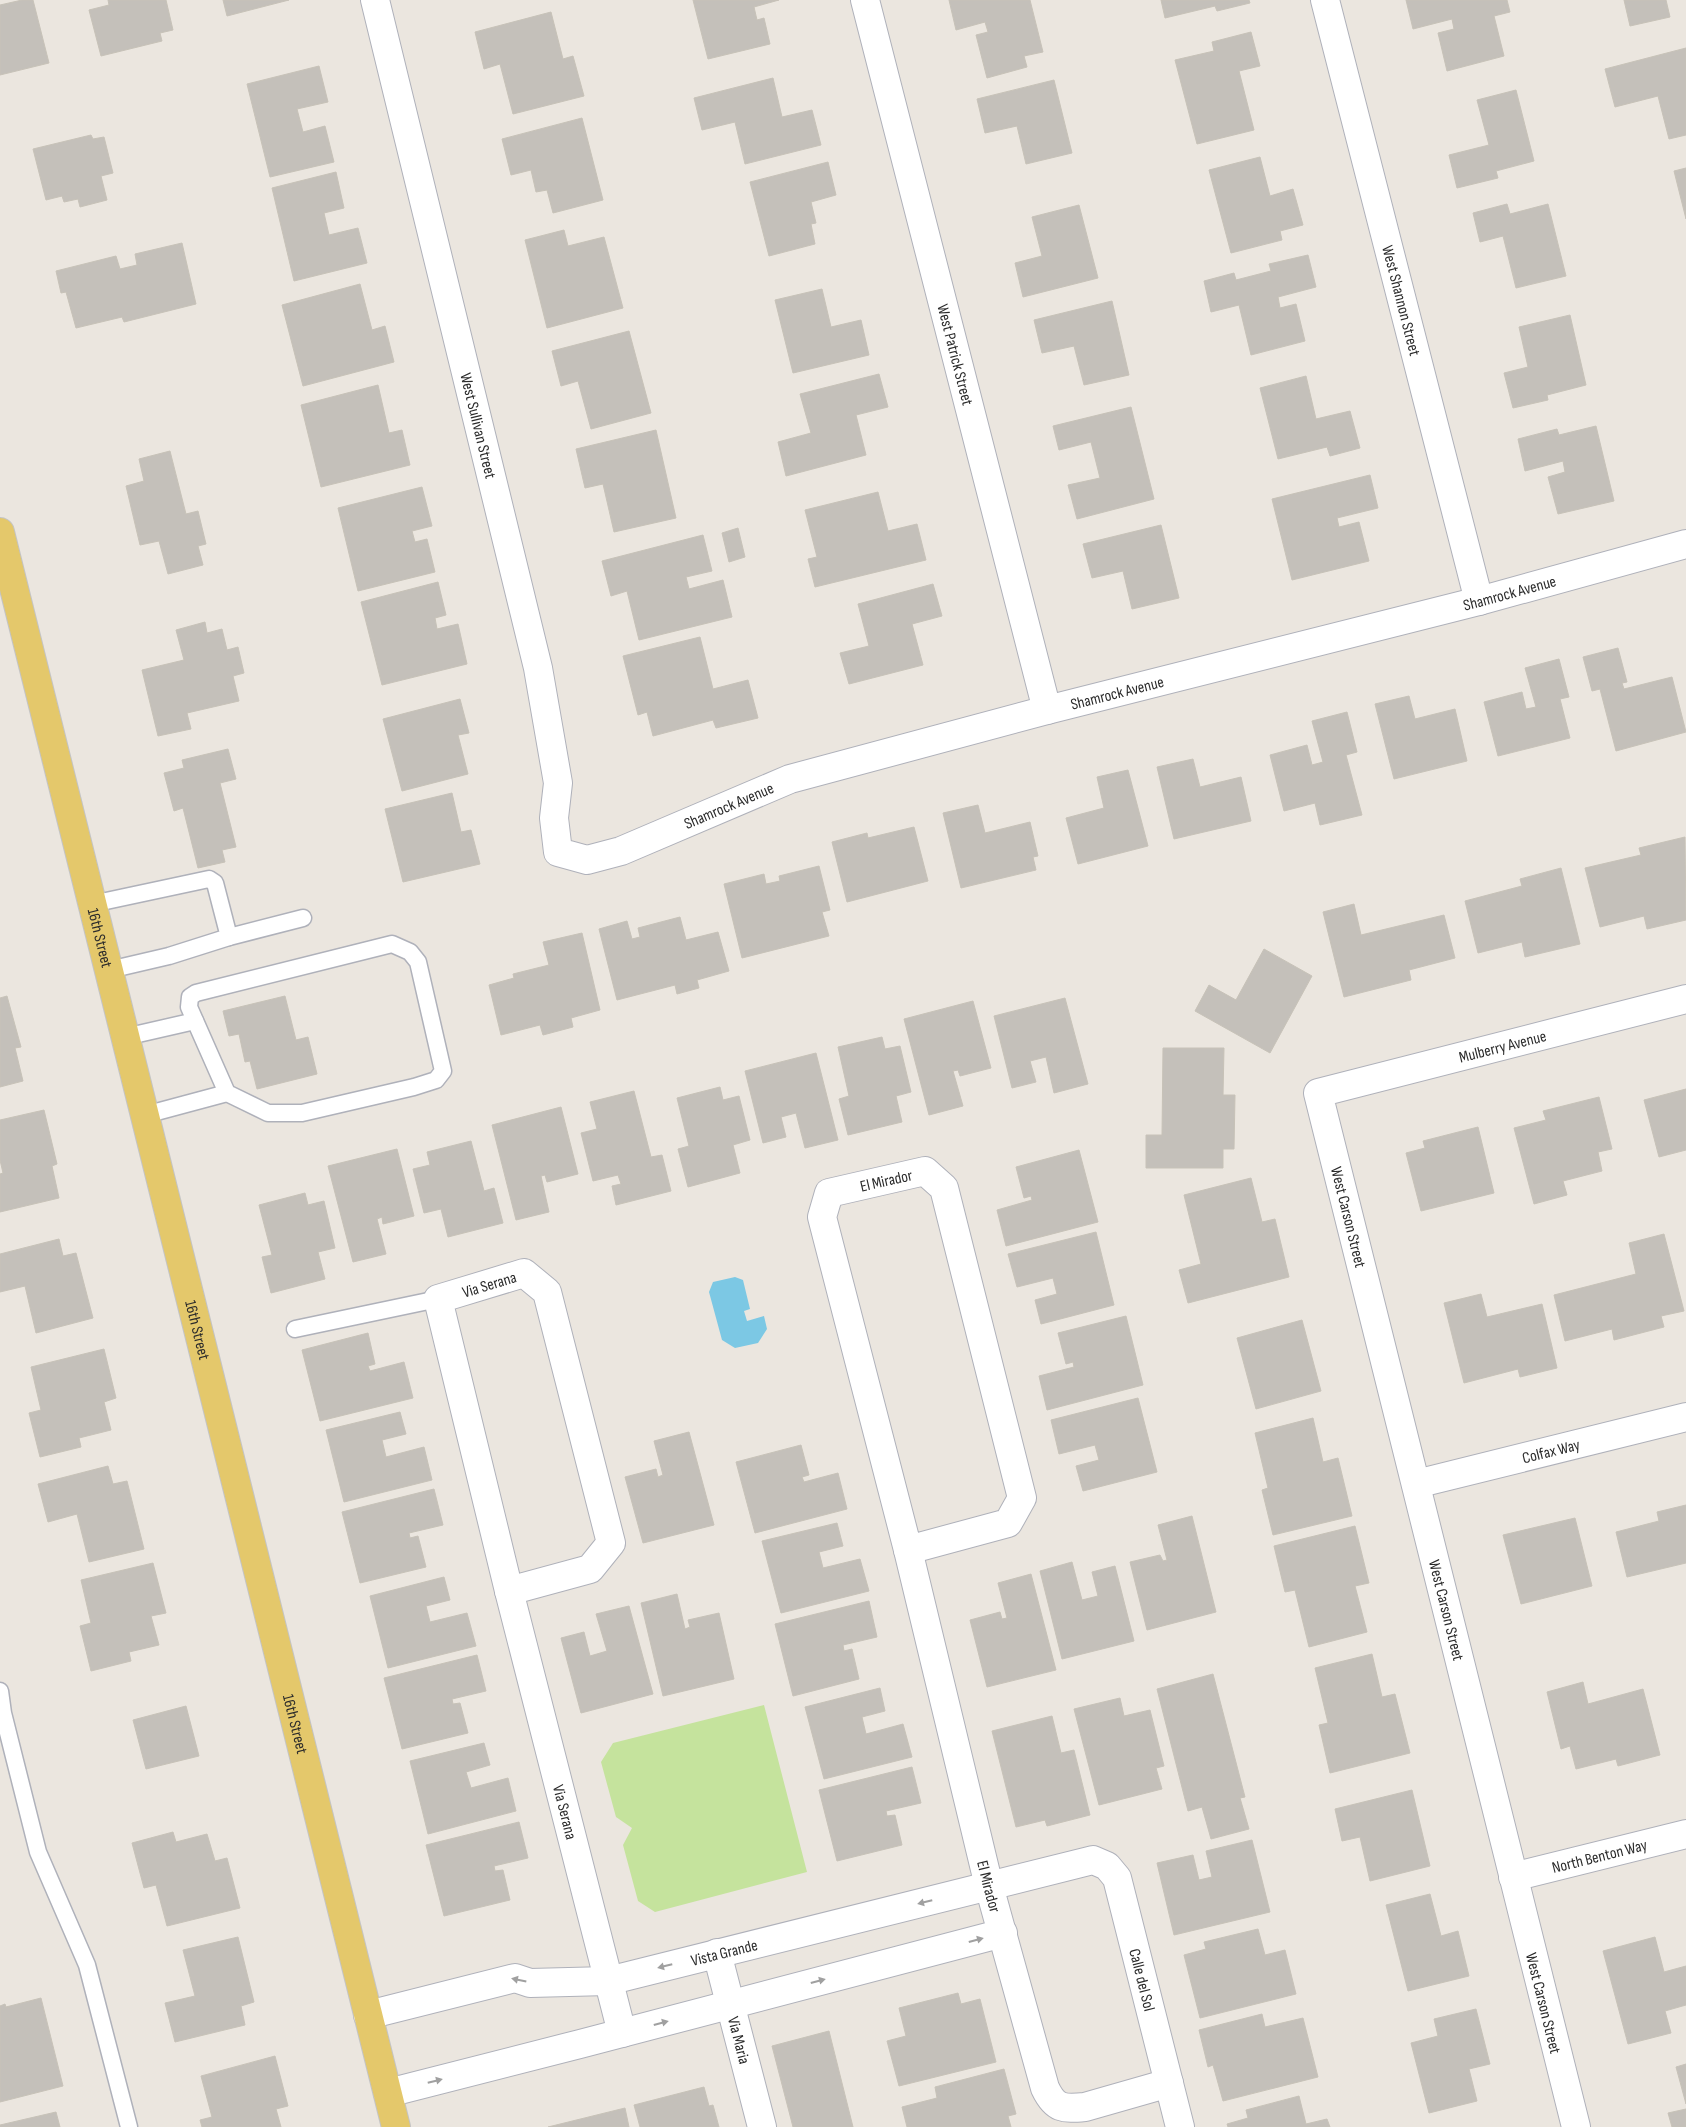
<svg xmlns="http://www.w3.org/2000/svg" width="1686" height="2127" viewBox="0 0 1686 2127" font-family="'Sofia Sans Condensed',sans-serif">
	<rect width="100%" height="100%" fill="#ebe6df"/>
	<path fill="#c5e39d" d="M764 1705 807 1872 655 1912 638 1901 623 1845 632 1828 616 1817 601 1762 613 1743Z"/>
	<path fill="#7cc8e4" d="M735 1277 743 1280 750 1309 744 1311 747 1321 764 1316 767 1329 758 1343 735 1348 722 1340 709 1292 713 1282Z"/>
	<g fill="#c4c0ba" stroke="#c7c2b8">
		<path d="M22 0H33L49 63 0 75V5Z"/>
		<path d="M108 0H166L173 30 160 33 162 41 101 56 89 10 109 5Z"/>
		<path d="M223 0H289L227 16Z"/>
		<path d="M693 0H779L754 7 757 20 764 18 770 44 708 59Z"/>
		<path d="M949 0H1030L1043 52 1024 56 1027 67 987 78 976 35 988 32 985 22 956 30Z"/>
		<path d="M1161 0H1249L1250 3 1217 11 1215 6 1165 18Z"/>
		<path d="M1406 0H1507L1510 12 1494 16 1504 56 1447 71 1438 33 1454 29 1452 19 1413 29Z"/>
		<path d="M1624 0H1666L1670 17 1630 26Z"/>
		<path d="M551 12 563 59 573 56 584 96 513 114 500 64 484 69 475 32Z"/>
		<path d="M1251 32 1260 66 1239 71 1254 130 1197 144 1175 60 1214 51 1212 42Z"/>
		<path d="M1686 48V135L1669 139 1658 96 1615 107 1605 69Z"/>
		<path d="M319 66 328 102 297 109 303 132 325 126 334 162 270 177 247 84Z"/>
		<path d="M773 78 782 117 812 110 821 145 745 164 735 122 702 130 694 98Z"/>
		<path d="M1054 80 1072 153 1026 164 1017 126 985 133 977 99Z"/>
		<path d="M1516 90 1534 161 1496 171 1498 178 1457 188 1449 155 1489 145 1477 100Z"/>
		<path d="M582 118 603 200 553 213 547 190 536 192 531 170 511 175 502 139Z"/>
		<path d="M91 135 93 139 104 137 113 173 101 176 107 200 80 207 78 199 64 202 62 196 46 200 33 149Z"/>
		<path d="M1260 157 1270 196 1293 189 1303 225 1280 231 1282 240 1231 253 1209 170Z"/>
		<path d="M828 162 836 195 811 202 816 223 811 224 815 244 769 256 750 182Z"/>
		<path d="M1686 168V219L1674 171Z"/>
		<path d="M336 172 344 208 324 213 329 235 358 228 367 263 294 281 272 188Z"/>
		<path d="M1507 204 1510 214 1548 204 1566 276 1516 288 1503 236 1480 242 1473 213Z"/>
		<path d="M1079 205 1098 278 1023 297 1015 263 1042 256 1032 217Z"/>
		<path d="M564 230 568 246 604 237 623 308 547 328 525 240Z"/>
		<path d="M182 243 196 304 124 322 122 317 76 328 66 292 61 293 56 271 116 256 120 269 137 265 135 254Z"/>
		<path d="M1308 255 1316 287 1278 297 1280 308 1296 304 1305 341 1251 355 1239 305 1211 312 1204 281 1234 273 1236 280 1271 271 1269 264Z"/>
		<path d="M360 284 372 330 385 326 394 362 303 386 282 305Z"/>
		<path d="M822 289 831 327 861 320 869 355 793 373 775 300Z"/>
		<path d="M1112 301 1129 375 1084 385 1074 346 1042 353 1034 320Z"/>
		<path d="M1570 315 1586 385 1547 395 1548 400 1513 408 1504 373 1528 367 1519 327Z"/>
		<path d="M629 331 651 413 591 429 578 381 561 386 552 351Z"/>
		<path d="M879 374 888 407 856 415 866 455 786 476 778 442 811 433 800 394Z"/>
		<path d="M1306 376 1316 419 1350 411 1360 448 1330 456 1327 447 1278 459 1260 388Z"/>
		<path d="M378 385 389 433 402 430 410 465 321 487 301 405Z"/>
		<path d="M1131 407 1154 499 1077 519 1068 485 1100 478 1091 442 1059 450 1053 426Z"/>
		<path d="M1596 426 1614 501 1558 514 1548 477 1565 472 1563 461 1525 471 1518 439 1557 429 1559 435Z"/>
		<path d="M656 430 676 518 614 532 603 484 585 488 576 449Z"/>
		<path d="M170 451 186 514 198 511 206 544 198 546 203 565 168 574 159 541 140 545 126 486 144 481 139 459Z"/>
		<path d="M1370 475 1378 508 1337 518 1339 527 1359 522 1369 561 1292 580 1272 499Z"/>
		<path d="M422 487 432 526 412 531 415 542 427 539 435 572 358 591 338 508Z"/>
		<path d="M878 492 888 531 917 524 926 560 815 587 808 559 817 557 805 510Z"/>
		<path d="M1161 525 1179 598 1132 609 1123 571 1092 578 1083 544Z"/>
		<path d="M738 528 745 557 729 562 722 533Z"/>
		<path d="M703 535 712 571 686 577 689 589 723 580 732 617 639 640 627 591 611 596 602 561Z"/>
		<path d="M438 582 446 615 435 618 437 629 458 624 467 664 382 685 361 602Z"/>
		<path d="M933 584 942 616 912 624 923 665 849 684 840 653 869 646 858 604Z"/>
		<path d="M205 622 207 633 222 629 227 650 238 647 244 673 233 676 239 701 187 713 191 729 158 736 142 670 184 660 176 630Z"/>
		<path d="M700 637 713 689 748 680 758 718 716 728 713 720 653 736 647 712 638 715 623 656Z"/>
		<path d="M1618 648 1627 682 1622 683 1624 689 1672 677 1686 732 1616 751 1600 689 1592 691 1583 657Z"/>
		<path d="M1559 659 1569 697 1560 699 1570 738 1498 756 1484 702 1522 692 1526 709 1536 707 1525 668Z"/>
		<path d="M1409 696 1415 719 1455 709 1467 761 1394 779 1375 704Z"/>
		<path d="M460 699 469 733 458 735 468 774 402 791 383 719Z"/>
		<path d="M1347 712 1357 752 1346 755 1362 815 1320 825 1315 803 1284 811 1270 755 1307 745 1312 765 1323 762 1312 721Z"/>
		<path d="M228 749 236 779 220 783 236 847 222 850 225 862 198 868 183 808 174 811 164 773 184 768 182 760Z"/>
		<path d="M1193 759 1200 787 1241 777 1251 821 1174 839 1157 767Z"/>
		<path d="M1128 770 1148 846 1078 864 1066 818 1104 808 1097 777Z"/>
		<path d="M452 793 461 832 471 830 480 864 403 882 385 809Z"/>
		<path d="M978 805 985 833 1030 822 1038 856 1033 857 1036 870 961 888 943 813Z"/>
		<path d="M914 827 928 881 847 902 832 842 867 833 868 838Z"/>
		<path d="M1685 837 1686 920 1647 929 1644 916 1600 927 1585 868 1641 855 1639 848Z"/>
		<path d="M819 866 830 910 822 912 829 936 742 958 724 884 764 874 766 884 780 881 779 876Z"/>
		<path d="M1561 868 1580 944 1525 957 1522 942 1478 953 1465 901 1522 886 1520 879Z"/>
		<path d="M1354 904 1361 935 1444 915 1455 958 1409 970 1411 980 1344 997 1323 912Z"/>
		<path d="M680 917 686 940 718 932 729 971 697 980 699 988 677 994 675 985 617 1000 599 929 627 921 632 939 640 937 638 928Z"/>
		<path d="M582 933 600 1010 571 1018 573 1027 543 1035 540 1025 501 1035 489 985 514 978 513 974 549 965 543 942Z"/>
		<path d="M1264 949 1312 976 1270 1053 1195 1011 1209 985 1236 1000Z"/>
		<path d="M7 996 21 1047 15 1048 23 1081 0 1087V998Z"/>
		<path d="M285 996 296 1040 308 1037 317 1074 257 1089 250 1061 245 1062 239 1034 229 1036 223 1011Z"/>
		<path d="M1065 998 1088 1084 1054 1093 1046 1057 1030 1061 1036 1082 1012 1088 994 1016Z"/>
		<path d="M973 1001 991 1068 960 1076 958 1070 953 1071 963 1106 929 1115 904 1019Z"/>
		<path d="M882 1037 885 1049 900 1046 911 1092 896 1096 902 1122 848 1135 839 1099 849 1096 838 1047Z"/>
		<path d="M1163 1048H1224L1223 1095H1235L1234 1149H1223V1168H1146V1135H1162Z"/>
		<path d="M816 1053 838 1140 805 1148 796 1113 781 1117 786 1137 763 1143 745 1071Z"/>
		<path d="M720 1087 723 1100 739 1096 750 1140 733 1145 740 1173 688 1187 678 1149 689 1146 677 1098Z"/>
		<path d="M1686 1089V1150L1659 1157 1644 1100Z"/>
		<path d="M634 1091 651 1157 662 1155 671 1191 616 1205 612 1186 621 1184 618 1175 593 1181 581 1133 597 1129 590 1102Z"/>
		<path d="M1599 1097 1612 1149 1598 1152 1602 1171 1563 1181 1567 1195 1534 1204 1514 1128 1546 1120 1543 1111Z"/>
		<path d="M561 1107 578 1174 547 1182 545 1175 541 1176 549 1212 516 1220 492 1125Z"/>
		<path d="M44 1110 57 1164 52 1166 59 1198 0 1212V1174L3 1173 0 1160V1120Z"/>
		<path d="M1478 1127 1494 1193 1421 1211 1406 1153 1425 1148 1423 1141Z"/>
		<path d="M471 1141 484 1191 494 1188 503 1223 448 1237 441 1209 424 1213 413 1169 430 1165 427 1152Z"/>
		<path d="M397 1149 414 1216 383 1224 382 1217 377 1219 386 1254 353 1262 328 1166Z"/>
		<path d="M1079 1150 1098 1222 1006 1246 997 1210 1032 1200 1031 1196 1024 1198 1016 1167Z"/>
		<path d="M1251 1178 1262 1222 1275 1219 1289 1277 1188 1303 1179 1270 1201 1264 1184 1195Z"/>
		<path d="M305 1193 308 1205 324 1201 335 1248 318 1252 325 1279 271 1293 262 1257 272 1255 259 1205Z"/>
		<path d="M1096 1232 1114 1305 1041 1324 1035 1300 1057 1294 1053 1278 1017 1287 1008 1254Z"/>
		<path d="M1664 1234 1684 1311 1661 1316 1664 1327 1614 1340 1612 1329 1565 1341 1554 1295 1636 1274 1629 1243Z"/>
		<path d="M59 1239 63 1256 76 1253 93 1318 36 1333 25 1286 0 1292V1254Z"/>
		<path d="M1481 1294 1487 1317 1542 1304 1557 1368 1520 1377 1518 1369 1464 1383 1444 1303Z"/>
		<path d="M1126 1316 1143 1385 1047 1410 1039 1376 1074 1367 1073 1362 1066 1364 1058 1333Z"/>
		<path d="M1302 1320 1321 1391 1256 1409 1237 1338Z"/>
		<path d="M368 1333 375 1364 368 1366 370 1371 404 1362 413 1398 320 1421 302 1350Z"/>
		<path d="M104 1349 116 1398 104 1402 111 1430 79 1438 81 1447 40 1457 29 1413 41 1410 31 1367Z"/>
		<path d="M1138 1398 1157 1472 1083 1491 1076 1466 1099 1460 1095 1445 1059 1454 1051 1420Z"/>
		<path d="M400 1412 406 1434 382 1440 386 1457 424 1447 432 1480 344 1502 326 1430Z"/>
		<path d="M1313 1418 1323 1462 1338 1458 1352 1516 1273 1535 1262 1490 1268 1488 1255 1433Z"/>
		<path d="M689 1432 714 1525 643 1543 625 1477 656 1469 658 1477 663 1475 654 1441Z"/>
		<path d="M801 1445 809 1475 802 1477 804 1482 838 1473 847 1509 755 1533 736 1462Z"/>
		<path d="M108 1466 113 1484 127 1481 144 1549 89 1562 77 1514 48 1522 38 1484Z"/>
		<path d="M434 1489 443 1525 409 1533 410 1538 418 1536 426 1567 360 1583 342 1512Z"/>
		<path d="M1686 1505V1563L1627 1577 1616 1532 1659 1521 1657 1512Z"/>
		<path d="M1192 1516 1216 1612 1147 1630 1130 1562 1160 1555 1163 1561 1167 1560 1158 1525Z"/>
		<path d="M1575 1518 1592 1586 1521 1604 1503 1535Z"/>
		<path d="M837 1523 843 1546 819 1552 823 1568 860 1559 869 1591 781 1613 762 1541Z"/>
		<path d="M1355 1526 1369 1583 1355 1586 1367 1632 1309 1647 1295 1590 1285 1592 1274 1546Z"/>
		<path d="M1072 1562 1082 1600 1098 1596 1092 1572 1115 1566 1134 1641 1062 1659 1040 1571Z"/>
		<path d="M153 1563 166 1613 151 1616 159 1645 129 1652 131 1661 91 1671 80 1626 91 1623 81 1580Z"/>
		<path d="M1031 1574 1056 1670 987 1687 970 1620 1000 1612 1002 1619 1007 1618 998 1583Z"/>
		<path d="M444 1577 450 1600 426 1606 430 1622 467 1613 476 1646 388 1668 370 1596Z"/>
		<path d="M677 1594 685 1629 690 1627 688 1620 719 1613 734 1679 663 1696 641 1603Z"/>
		<path d="M869 1601 877 1637 843 1645 844 1651 852 1649 859 1679 793 1696 775 1624Z"/>
		<path d="M629 1606 653 1694 581 1713 561 1638 584 1632 590 1656 607 1651 596 1614Z"/>
		<path d="M1372 1654 1382 1697 1395 1694 1410 1753 1330 1773 1319 1725 1328 1723 1315 1668Z"/>
		<path d="M477 1655 486 1691 452 1699 453 1704 460 1703 468 1733 402 1749 384 1678Z"/>
		<path d="M1213 1674 1245 1797 1240 1798 1249 1829 1211 1839 1202 1807 1188 1811 1157 1689Z"/>
		<path d="M1583 1682 1588 1704 1643 1689 1660 1755 1618 1766 1616 1759 1576 1769 1570 1746 1561 1749 1547 1692Z"/>
		<path d="M880 1688 885 1711 862 1717 866 1734 903 1724 912 1757 824 1779 805 1707Z"/>
		<path d="M1120 1698 1124 1716 1150 1710 1164 1766 1156 1768 1162 1789 1099 1805 1074 1709Z"/>
		<path d="M186 1706 199 1756 146 1769 133 1720Z"/>
		<path d="M1052 1716 1061 1753 1074 1750 1090 1815 1047 1826 1045 1820 1016 1827 992 1731Z"/>
		<path d="M484 1743 490 1765 466 1772 471 1788 508 1778 516 1811 428 1834 410 1761Z"/>
		<path d="M912 1767 921 1803 886 1811 887 1816 895 1815 902 1845 837 1861 819 1790Z"/>
		<path d="M1412 1790 1430 1866 1370 1881 1360 1837 1342 1841 1335 1809Z"/>
		<path d="M519 1822 528 1858 494 1866 495 1871 503 1870 510 1900 444 1916 426 1845Z"/>
		<path d="M173 1832 176 1842 207 1834 215 1861 227 1858 240 1908 167 1926 156 1885 144 1888 132 1843Z"/>
		<path d="M1252 1840 1270 1912 1174 1935 1157 1863 1193 1855 1199 1880 1212 1877 1206 1851Z"/>
		<path d="M1430 1894 1441 1936 1458 1931 1469 1976 1408 1991 1386 1905Z"/>
		<path d="M1258 1929 1265 1955 1285 1950 1296 1994 1200 2018 1184 1955 1206 1949 1204 1942Z"/>
		<path d="M238 1937 254 2002 241 2006 245 2025 175 2042 165 2003 195 1996 183 1950Z"/>
		<path d="M1655 1937 1664 1972 1686 1966V2005L1665 2011 1671 2033 1628 2044 1603 1951Z"/>
		<path d="M958 1993 961 2004 980 1999 996 2062 899 2086 887 2041 906 2036 899 2008Z"/>
		<path d="M41 1998 63 2086 0 2102V2006L5 2004 6 2007Z"/>
		<path d="M1476 2009 1490 2064 1469 2069 1477 2101 1429 2113 1411 2043 1438 2036 1434 2019Z"/>
		<path d="M1262 2014 1265 2027 1303 2018 1318 2077 1223 2101 1213 2065 1208 2067 1199 2030Z"/>
		<path d="M829 2031 853 2127H793L772 2046Z"/>
		<path d="M275 2056 288 2106 276 2109 281 2127H202L200 2120 212 2117 201 2076Z"/>
		<path d="M1686 2064V2104L1676 2067Z"/>
		<path d="M1004 2069 1016 2114 1008 2116 1011 2127H907L902 2107 937 2098 935 2087Z"/>
		<path d="M704 2087 709 2106 713 2105 719 2127H640L634 2105Z"/>
		<path d="M1299 2096 1306 2124 1327 2119 1330 2127H1228L1227 2124 1248 2118 1246 2110Z"/>
		<path d="M625 2108 629 2127H548Z"/>
		<path d="M1686 2109V2127H1672L1668 2113Z"/>
		<path d="M56 2112 60 2127H0V2125Z"/>
	</g>
	<g fill="none" stroke-linecap="round" stroke-linejoin="round">
		<g stroke="#afb1ba" stroke-width="19">
			<g id="service">
				<path d="M92 904 209 879 215 883 229 937 169 956 109 970"/>
				<path d="M229 937 303 918"/>
				<path d="M125 1037 195 1021"/>
				<path d="M145 1115 227 1093 268 1113H302L414 1087 436 1080 443 1071 418 962 410 952 392 944 196 993 190 997 189 1007 227 1093"/>
				<path d="M295 1329 438 1299"/>
				<path d="M0 1691 3 1713 38 1852 87 1965 129 2127"/>
			</g>
		</g>
		<g stroke="#afb1ba" stroke-width="30">
			<g id="minor">
				<path id="s1" d="M375 0 538 668 558 783 554 818 558 852 587 860 621 851 790 779 1047 710 1479 601 1686 544"/>
				<path id="s2" d="M865 0 1047 710"/>
				<path id="s3" d="M1325 0 1479 601"/>
				<path d="M925 1171 944 1188 1022 1498 1008 1523 908 1550 822 1217 829 1193Z"/>
				<path d="M524 1273 547 1292 611 1543 590 1569 509 1591 438 1299Z"/>
				<path id="s4" d="M1416 1484 1686 1417"/>
				<path id="s5" d="M908 1550 989 1886 1045 2088C1055 2109 1063 2109 1085 2107L1169 2083"/>
				<path id="s6" d="M509 1591 622 2033"/>
				<path id="s7" d="M1513 1877 1686 1834"/>
				<path id="s8" d="M717 1953 762 2127"/>
				<path id="s9" d="M368 2015 515 1978 530 1983 608 1981 1093 1860 1107 1866 1117 1878 1180 2127"/>
				<path d="M388 2093 580 2044 1003 1933"/>
				<path id="s10" d="M1576 2127 1318 1093 1686 999"/>
			</g>
		</g>
		<g stroke="#c4c4c4" stroke-width="30">
			<g id="primary">
				<path id="s11" d="M0 532 396 2127"/>
			</g>
		</g>
		<use href="#service" stroke="#fff" stroke-width="16"/>
		<use href="#minor" stroke="#fff" stroke-width="28"/>
		<use href="#primary" stroke="#e4c86b" stroke-width="28"/>
	</g>
	<defs><path id="oneway-solid" d="M-6-.8H1V-3.2L6.5 0L1 3.2V.8H-6Z" transform="scale(1.25)"/></defs>
	<g fill="#a0a0a0">
		<use href="#oneway-solid" transform="translate(925 1902) rotate(166)"/>
		<use href="#oneway-solid" transform="translate(976 1940) rotate(-15)"/>
		<use href="#oneway-solid" transform="translate(665 1966) rotate(166)"/>
		<use href="#oneway-solid" transform="translate(519 1980) rotate(-168)"/>
		<use href="#oneway-solid" transform="translate(818 1981) rotate(-15)"/>
		<use href="#oneway-solid" transform="translate(661 2023) rotate(-15)"/>
		<use href="#oneway-solid" transform="translate(435 2081) rotate(-14)"/>
	</g>
	<g text-anchor="middle" stroke-width="5" stroke-linejoin="round" paint-order="stroke">
		<g font-size="16" fill="#2b2b2b" stroke="#fff">
			<text dy="6" stroke="none"><textPath href="#s3" startOffset="310">West Shannon Street</textPath></text>
			<text dy="6" stroke="none"><textPath href="#s2" startOffset="366">West Patrick Street</textPath></text>
			<text dy="6" stroke="none"><textPath href="#s1" startOffset="438">West Sullivan Street</textPath></text>
			<text dy="6" stroke="none"><textPath href="#s1" startOffset="1866">Shamrock Avenue</textPath></text>
			<text dy="6" stroke="none"><textPath href="#s1" startOffset="1461">Shamrock Avenue</textPath></text>
			<text dy="6" stroke="none"><textPath href="#s1" startOffset="1056">Shamrock Avenue</textPath></text>
			<text dy="6" stroke="none"><textPath href="#s11" startOffset="418">16th Street</textPath></text>
			<text dy="6" stroke="none"><textPath href="#s10" startOffset="1256">Mulberry Avenue</textPath></text>
			<text transform="translate(886 1180) rotate(-13)" y="6">El Mirador</text>
			<text transform="translate(1349 1217) rotate(76)" y="6">West Carson Street</text>
			<text transform="translate(489 1284) rotate(-17)" y="6">Via Serana</text>
			<text dy="6" stroke="none"><textPath href="#s11" startOffset="822">16th Street</textPath></text>
			<text dy="6" stroke="none"><textPath href="#s4" startOffset="139">Colfax Way</textPath></text>
			<text transform="translate(1447 1610) rotate(76)" y="6">West Carson Street</text>
			<text dy="6" stroke="none"><textPath href="#s11" startOffset="1228">16th Street</textPath></text>
			<text dy="6" stroke="none"><textPath href="#s6" startOffset="228">Via Serana</textPath></text>
			<text dy="6" stroke="none"><textPath href="#s7" startOffset="89">North Benton Way</textPath></text>
			<text dy="6" stroke="none"><textPath href="#s5" startOffset="346">El Mirador</textPath></text>
			<text dy="6" stroke="none"><textPath href="#s9" startOffset="365">Vista Grande</textPath></text>
			<text dy="6" stroke="none"><textPath href="#s9" startOffset="881">Calle del Sol</textPath></text>
			<text transform="translate(1544 2003) rotate(76)" y="6">West Carson Street</text>
			<text dy="6" stroke="none"><textPath href="#s8" startOffset="90">Via Maria</textPath></text>
		</g>
	</g>
</svg>
